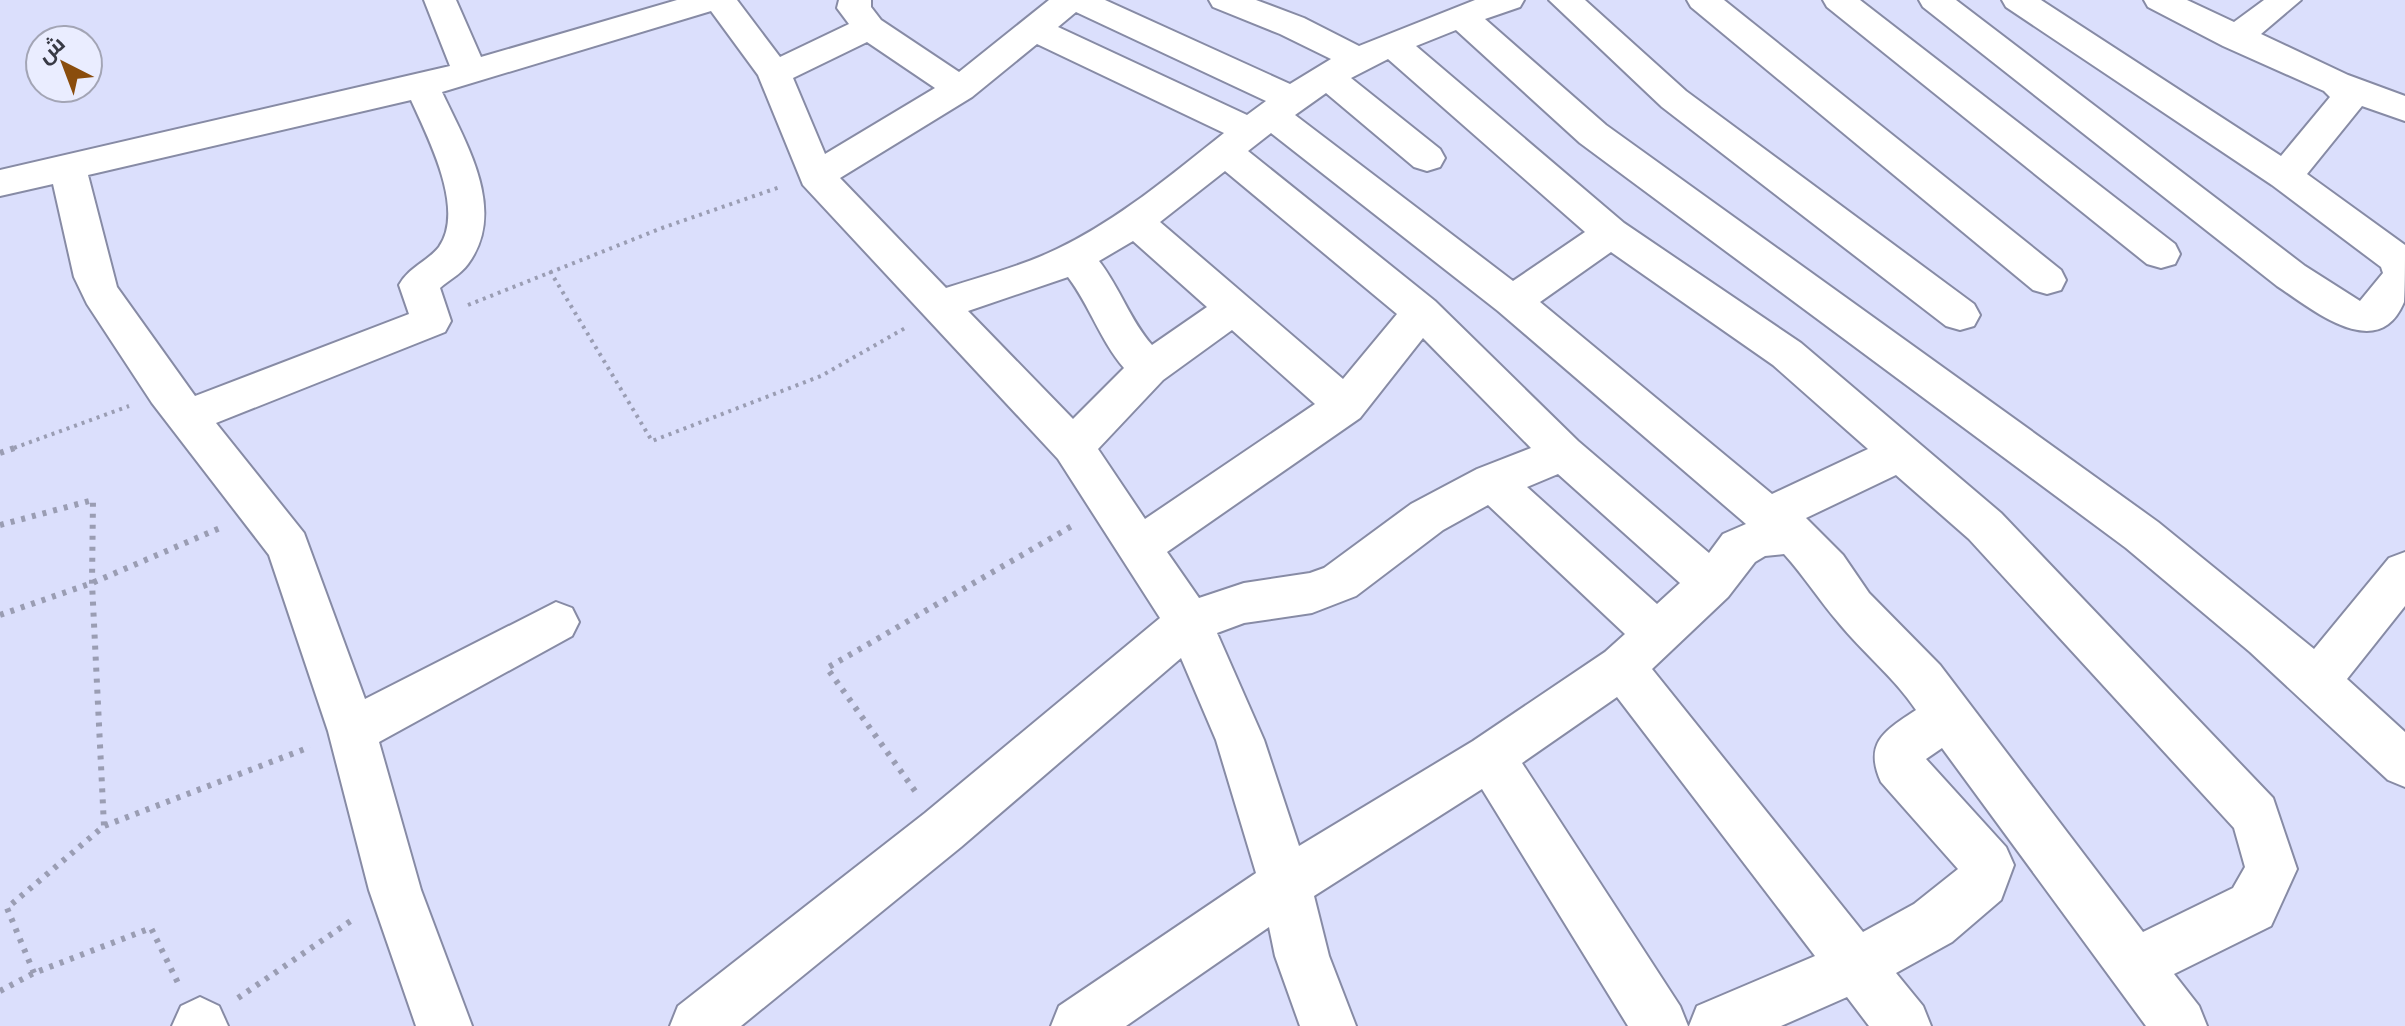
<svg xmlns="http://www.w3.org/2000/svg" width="2405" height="1026" viewBox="0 0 2405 1026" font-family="'Open Sans',Cairo,sans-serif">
	<rect width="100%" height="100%" fill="#dbdffc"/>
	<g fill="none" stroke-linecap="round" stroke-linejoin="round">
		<g stroke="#878ba5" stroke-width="4">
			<g id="minor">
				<path d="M424 0H456L481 57 677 0H737L780 57 849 24 837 8 839 0H871V7L881 20 959 72 1049 0H1105L1290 84 1331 59 1280 34 1213 7 1209 0H1256L1304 18 1359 46 1475 0H1524L1520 7 1485 19 1606 125 2158 522 2314 649 2389 558 2405 552V606L2347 679 2405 732V787L2388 780 2250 652 2126 548 1580 143 1456 30 1416 46 1624 223 1801 343 2001 513 2273 798 2297 869 2271 926 2174 974 2199 1006 2207 1026H2146L1942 748 1926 759 2006 847 2014 865 2001 900 1952 942 1896 973 1923 1006 1931 1026H1869L1847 997 1781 1026H1689L1697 1006 1815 956 1617 697 1522 763 1680 1006 1688 1026H1628L1482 789 1314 896 1329 956 1356 1026H1300L1275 956 1269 927 1126 1026H1051L1059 1006 1256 873 1216 740 1181 658 961 847 741 1026H670L678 1006 925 813 1160 618 1058 459 803 185 758 75 711 11 442 92C465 142 508 210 468 264 461 274 449 280 440 288L451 321 445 332 216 423 304 533 365 699 556 602 572 608 579 622 572 636 379 742 421 890 472 1026H416L369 890 328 731 269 555 152 403 87 304 74 277 53 184 0 196V170L450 66ZM1076 12 1266 101 1247 115 1058 27ZM867 42 935 88 825 154 793 78ZM1037 44 1224 133C1171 175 1118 220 1057 249 1022 266 983 276 946 288L840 178 972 97ZM1388 59 1585 232 1513 281 1295 115 1326 93 1414 167 1427 171 1440 167 1445 158 1440 149 1351 78ZM411 100C427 136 466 209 439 247 427 262 409 267 399 285L409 314 195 396 117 287 88 175ZM1271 133 1498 311 1746 524 1723 534 1709 553 1578 441 1435 301 1248 151ZM1225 171 1397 314 1343 379 1160 222ZM1133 241 1207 307 1152 345C1130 320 1120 288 1099 261ZM1611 252 1773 365 1868 449 1772 494 1540 302ZM1068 277C1090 306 1100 340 1124 368L1073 419 968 311ZM1232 330 1315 404 1145 519 1098 449 1163 380ZM1423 338 1531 448 1477 469 1411 504 1324 568 1310 573 1244 583 1199 598 1167 552 1360 418ZM1558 474 1680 583 1657 604 1527 487ZM1896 475 1969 539 2234 828 2245 867 2233 888 2143 932 1940 665 1869 593 1843 555 1806 518ZM1488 505 1625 634 1605 652 1473 741 1299 846 1264 740 1217 633 1244 623 1312 613 1356 596 1443 530ZM1784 554C1804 576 1819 600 1838 622 1862 652 1894 677 1916 710 1886 730 1863 742 1881 782L1958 869 1914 904 1863 932 1652 669 1728 597 1755 562 1765 556Z"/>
				<path d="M1549 0H1585L1686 91 1974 304 1980 315 1974 326 1960 330 1946 326 1662 107Z"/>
				<path d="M1687 0H1724L2061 270 2066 280 2061 290 2047 294 2033 290 1691 7Z"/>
				<path d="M1823 0H1860L2175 244 2180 254 2175 264 2161 268 2147 264 1827 7Z"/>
				<path d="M1919 0H1956L2305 266 2360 301 2383 273 2381 267 2272 185 2006 7 2002 0H2041L2281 156 2330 97 2324 91 2223 46 2148 7 2144 0H2187L2234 22 2264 0H2301L2261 34 2348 75 2405 96V121L2362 106 2307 174 2405 245C2405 261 2405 288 2404 302 2378 365 2312 309 2277 286L1923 7Z"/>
				<path d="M200 997 219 1006 228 1026H172L181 1006Z"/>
			</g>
		</g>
		<g stroke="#9a9db3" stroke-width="4" stroke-dasharray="3 5" stroke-linecap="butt">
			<path d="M550 271 652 441 821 376 907 327"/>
			<path d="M468 305 662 228 780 187"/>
			<path d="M14 448 129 406"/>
		</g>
		<g stroke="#9a9db3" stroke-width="6" stroke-dasharray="4 7" stroke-linecap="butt">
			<path d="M0 453 20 446"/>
			<path d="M0 525 93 500 92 583 104 826"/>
			<path d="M0 615 92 583 220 528"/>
			<path d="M915 791 827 668 1072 526"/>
			<path d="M34 973 7 908 104 826 310 747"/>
			<path d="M0 991 34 973 151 928 178 983"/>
			<path d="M238 998 355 918"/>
		</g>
		<use href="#minor" fill="#fff" fill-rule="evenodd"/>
	</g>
	<g transform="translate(64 64) rotate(318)"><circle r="38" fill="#eaedff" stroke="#a3a5b5" stroke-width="2"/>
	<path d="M0-6L14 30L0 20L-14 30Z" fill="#8a4d0d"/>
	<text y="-12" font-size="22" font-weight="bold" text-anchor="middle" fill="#383a45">ش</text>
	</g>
</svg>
